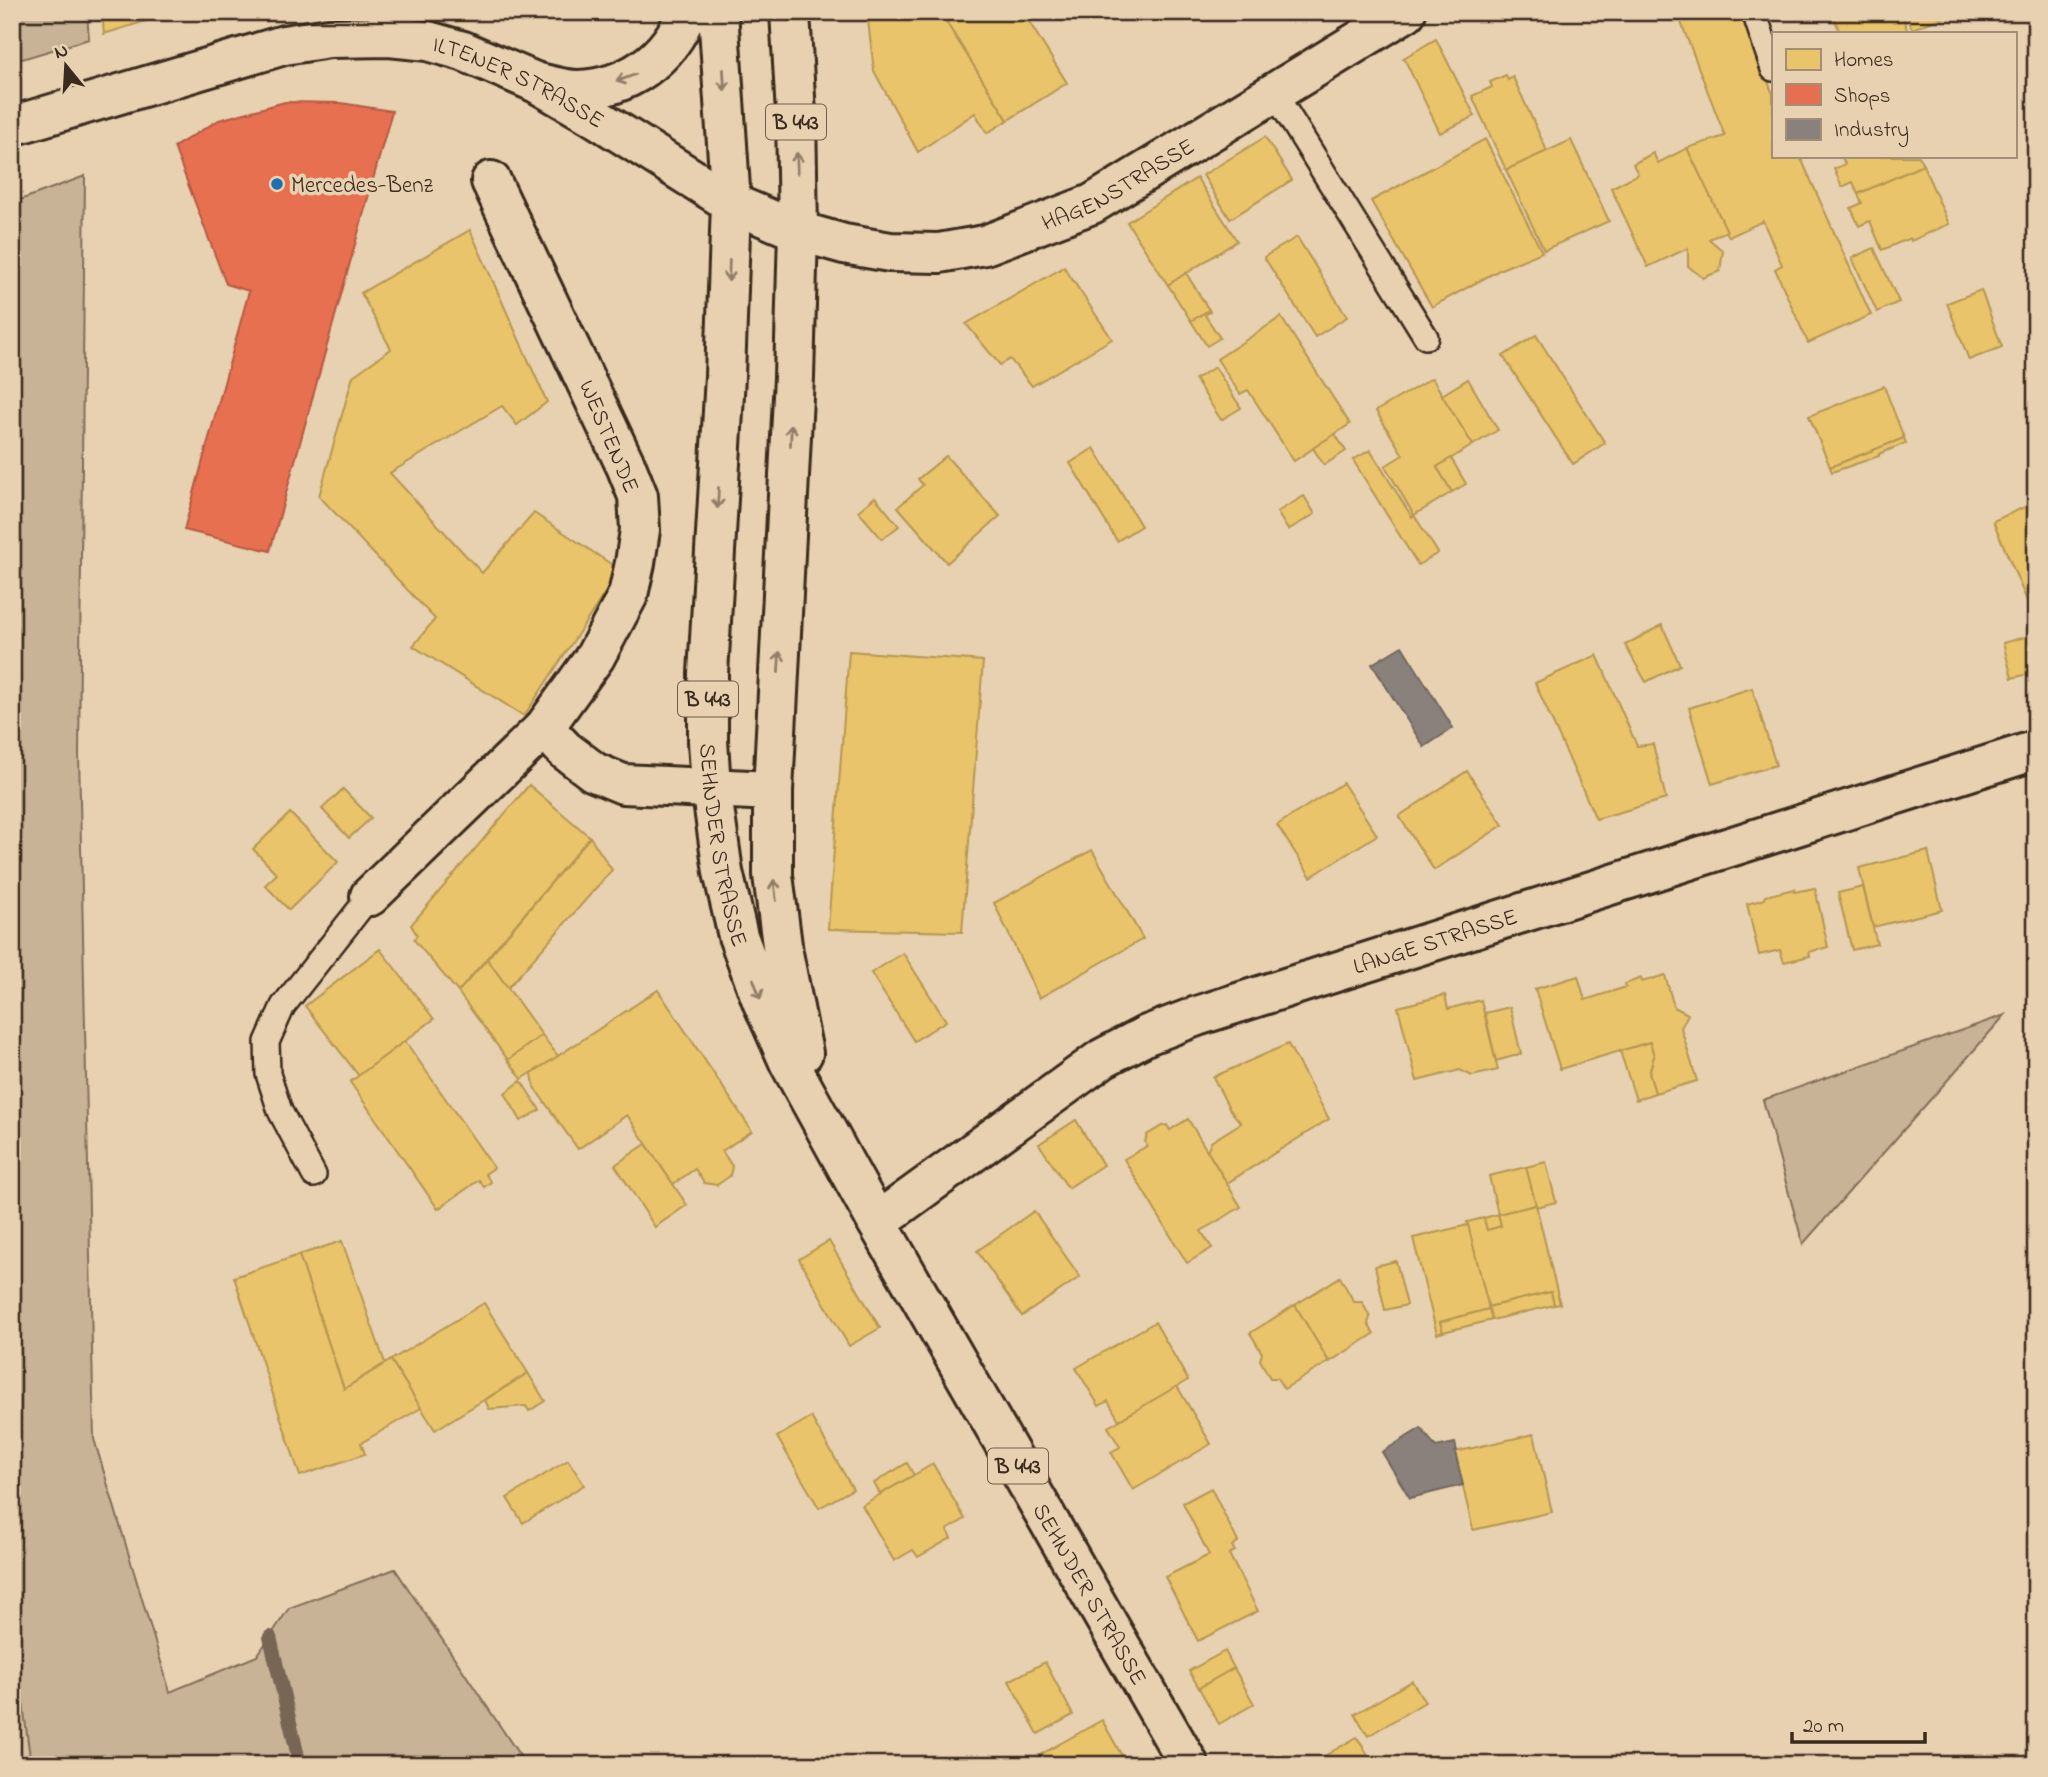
<svg xmlns="http://www.w3.org/2000/svg" width="2048" height="1777" viewBox="0 0 2048 1777" font-family="'Indie Flower',sans-serif">
	<rect width="100%" height="100%" fill="#e7d1b0"/>
	<filter id="ink" filterUnits="userSpaceOnUse"><feTurbulence type="fractalNoise" baseFrequency=".0143" numOctaves="2"/><feDisplacementMap in="SourceGraphic" scale="14" xChannelSelector="R" yChannelSelector="G"/><feConvolveMatrix kernelMatrix="1 2 1 2 8 2 1 2 1" color-interpolation-filters="sRGB"/></filter>
	<g filter="url(#ink)">
		<path fill="#d8c2a3" d="M12 1620 31 1765H12Z"/>
		<g fill="#c8b396" stroke="#826e5a" stroke-width="2">
			<path d="M12 12H87L89 39 12 62Z"/>
			<path d="M85 176 79 754 94 1439 170 1692 257 1656 289 1608 395 1569 526 1765H31L12 1620V203Z"/>
			<path d="M2005 1015 1803 1244 1763 1100Z"/>
		</g>
		<g fill="#e9c46a" stroke="#b59653" stroke-width="2">
			<path d="M102 12H150L152 19 104 34Z"/>
			<path d="M867 12H940L1008 120 987 133 975 113 918 152 874 71Z"/>
			<path d="M940 12H1023L1067 83 1008 120Z"/>
			<path d="M1677 12H1748L1757 36 1751 40 1773 94V156H1800L1871 315 1808 343 1775 269 1782 265 1763 221 1729 237 1687 148 1725 136Z"/>
			<path d="M1832 12H1902L1908 33H1840Z"/>
			<path d="M1906 12H1949L1950 15 1912 29Z"/>
			<path d="M1436 39 1475 116 1440 133 1404 58 1402 59Z"/>
			<path d="M1506 75 1508 80 1513 77 1547 151 1506 170 1472 96 1492 87 1490 82Z"/>
			<path d="M1265 137 1292 180 1230 219 1203 175Z"/>
			<path d="M1485 139 1542 252 1501 269 1432 307 1371 201Z"/>
			<path d="M1571 140 1609 221 1544 250 1506 170Z"/>
			<path d="M1687 148 1727 231 1709 239 1723 251 1720 271 1703 278 1688 266V248L1648 267 1611 188 1638 174 1633 164 1653 153 1658 163Z"/>
			<path d="M1841 156H1919L1923 165 1858 194 1853 182 1842 187 1834 169 1845 164Z"/>
			<path d="M1923 165 1949 224 1911 241 1910 238 1882 250 1870 221 1859 226 1851 208 1862 203 1858 194Z"/>
			<path d="M1197 178 1237 241 1168 285 1127 222Z"/>
			<path d="M470 230 547 402 517 425 502 406 390 473 482 573 534 513 620 570 524 716 413 646 435 619 319 496 353 376 391 349 361 293Z"/>
			<path d="M1297 237 1347 317 1315 337 1264 257Z"/>
			<path d="M1874 248 1899 302 1877 312 1852 258Z"/>
			<path d="M1064 267 1112 339 1032 386 1010 359 1000 365 966 324Z"/>
			<path d="M1186 273 1209 310 1191 321 1168 285Z"/>
			<path d="M1981 290 2002 347 1969 360 1947 303Z"/>
			<path d="M1209 310 1210 312 1205 315 1220 338 1207 346 1191 321Z"/>
			<path d="M1281 317 1350 424 1294 461 1248 390 1240 394 1217 359Z"/>
			<path d="M1536 335 1605 443 1573 464 1503 356Z"/>
			<path d="M1215 367 1241 408 1221 420 1195 379Z"/>
			<path d="M1432 378 1473 445 1437 467 1452 492 1414 515 1385 466 1403 455 1376 411Z"/>
			<path d="M1468 379 1498 430 1473 445 1442 395Z"/>
			<path d="M1884 386 1904 438 1830 467 1809 416Z"/>
			<path d="M1335 434 1346 451 1324 465 1313 448Z"/>
			<path d="M1904 438 1906 443 1879 454V456L1832 472 1830 467Z"/>
			<path d="M1094 448 1141 526 1117 541 1070 463Z"/>
			<path d="M1370 450 1412 517 1414 515 1438 553 1418 565 1353 460Z"/>
			<path d="M946 456 1000 516 947 563 898 507 923 485 918 479Z"/>
			<path d="M1451 458 1466 484 1452 492 1437 467Z"/>
			<path d="M1304 496 1315 514 1288 530 1277 512Z"/>
			<path d="M875 497 899 526 882 539 858 511Z"/>
			<path d="M2036 502V622L1993 521Z"/>
			<path d="M1662 625 1680 665 1646 682 1625 645Z"/>
			<path d="M2036 634V672L2012 678 2003 643Z"/>
			<path d="M849 651 983 661 962 932 828 929Z"/>
			<path d="M1597 655 1637 746 1653 744 1666 799 1596 819 1535 683Z"/>
			<path d="M1752 688 1776 765 1712 784 1689 708Z"/>
			<path d="M1467 771 1503 825 1434 870 1399 816Z"/>
			<path d="M1343 783 1377 835 1311 877 1277 825Z"/>
			<path d="M529 785 590 837 458 992 414 940 417 935 411 925Z"/>
			<path d="M343 789 371 818 349 838 322 809Z"/>
			<path d="M290 813 338 862 289 910 265 885 277 874 253 849Z"/>
			<path d="M590 837 612 870 508 988 487 959Z"/>
			<path d="M1092 850 1143 939 1039 998 994 903Z"/>
			<path d="M1928 851 1942 910 1873 927 1859 868Z"/>
			<path d="M1863 887 1877 944 1852 950 1838 893Z"/>
			<path d="M1815 888 1828 947 1809 952 1810 956 1784 962 1780 950 1759 955 1747 904 1765 899V896L1794 889V892Z"/>
			<path d="M380 949 434 1019 359 1076 305 1006Z"/>
			<path d="M903 953 946 1021 914 1041 871 973Z"/>
			<path d="M487 959 542 1035 508 1060 458 992Z"/>
			<path d="M1665 975 1674 1007 1688 1014 1681 1028 1697 1081 1655 1093 1649 1073 1654 1056 1650 1042 1560 1069 1535 989 1578 976 1585 1000 1626 987 1625 984 1641 978 1642 982Z"/>
			<path d="M658 990 752 1131 722 1151 732 1166 730 1176 717 1185 704 1183 695 1169 673 1184 627 1115 578 1149 534 1087 532 1073Z"/>
			<path d="M1445 995 1448 1009 1481 1000 1498 1070 1472 1076 1460 1070 1417 1081 1398 1007Z"/>
			<path d="M1510 1007 1521 1054 1496 1061 1485 1013Z"/>
			<path d="M542 1035 558 1056 522 1079 508 1060Z"/>
			<path d="M405 1041 494 1168 485 1174 491 1182 484 1187 479 1180 438 1209 350 1082Z"/>
			<path d="M1650 1042 1654 1056 1649 1073 1655 1093 1636 1100 1620 1051Z"/>
			<path d="M1288 1044 1329 1119 1227 1183 1207 1151 1211 1142 1241 1123 1230 1110 1213 1077Z"/>
			<path d="M521 1081 540 1110 521 1121 505 1093Z"/>
			<path d="M1188 1119 1241 1207 1201 1231 1212 1248 1187 1263 1124 1159 1147 1146 1145 1142 1147 1135 1162 1126 1167 1125 1170 1130Z"/>
			<path d="M1076 1120 1103 1165 1068 1188 1039 1144Z"/>
			<path d="M646 1144 687 1205 655 1227 615 1165Z"/>
			<path d="M1546 1162 1556 1202 1536 1207 1526 1167Z"/>
			<path d="M1526 1167 1536 1205 1498 1214 1489 1176Z"/>
			<path d="M1536 1205 1560 1304 1554 1305 1551 1292 1488 1307 1467 1222 1484 1218 1487 1230 1501 1226 1498 1214Z"/>
			<path d="M1034 1211 1080 1277 1022 1316 977 1251Z"/>
			<path d="M1498 1214 1501 1226 1487 1230 1484 1218Z"/>
			<path d="M1468 1225 1489 1309 1440 1322 1443 1332 1437 1334 1413 1238Z"/>
			<path d="M342 1241 385 1363 344 1389 299 1255Z"/>
			<path d="M829 1241 880 1328 849 1346 799 1259Z"/>
			<path d="M299 1255 344 1389 391 1360 421 1408 361 1443 365 1454 300 1476 234 1277Z"/>
			<path d="M1396 1261 1407 1305 1385 1310 1375 1266Z"/>
			<path d="M1340 1277 1354 1302H1362L1370 1317 1368 1324 1374 1334 1329 1362 1295 1305Z"/>
			<path d="M1551 1292 1554 1305 1492 1320 1488 1307Z"/>
			<path d="M484 1303 528 1373 435 1430 391 1360Z"/>
			<path d="M1295 1305 1329 1362 1284 1389 1277 1378H1270L1260 1360 1262 1353 1250 1333Z"/>
			<path d="M1489 1309 1492 1320 1443 1332 1440 1322Z"/>
			<path d="M1155 1322 1188 1380 1119 1420 1108 1401 1099 1406 1076 1368Z"/>
			<path d="M528 1373 545 1401 529 1411 526 1406 489 1409 485 1400Z"/>
			<path d="M1177 1386 1211 1444 1133 1490 1111 1452 1120 1447 1108 1427Z"/>
			<path d="M811 1417 853 1489 819 1508 777 1437Z"/>
			<path d="M1534 1434 1552 1512 1473 1530 1455 1452Z"/>
			<path d="M568 1460 584 1485 523 1523 507 1498Z"/>
			<path d="M907 1463 914 1475 880 1494 874 1483Z"/>
			<path d="M933 1464 965 1519 947 1530 951 1538 918 1557 913 1550 894 1561 862 1505Z"/>
			<path d="M1211 1488 1238 1542 1232 1546 1235 1551 1229 1554 1258 1611 1198 1641 1165 1577 1209 1555 1183 1503Z"/>
			<path d="M1225 1651 1234 1668 1199 1688 1189 1671Z"/>
			<path d="M1045 1662 1073 1715 1038 1734 1009 1681Z"/>
			<path d="M1234 1668 1254 1704 1219 1724 1199 1688Z"/>
			<path d="M1412 1681 1425 1702 1368 1736 1355 1714Z"/>
			<path d="M1102 1720 1127 1765H1032L1043 1759 1040 1755Z"/>
			<path d="M1357 1737 1374 1765H1309Z"/>
		</g>
		<path fill="#e76f51" stroke="#b35a42" stroke-width="2" d="M285 102 341 103 392 111 270 551 184 530 249 291 226 284 174 147 219 120Z"/>
		<g fill="#8a817c" stroke="#726760" stroke-width="2">
			<path d="M1402 646 1453 728 1424 747 1372 664Z"/>
			<path d="M1421 1428 1436 1447 1455 1443 1457 1451 1455 1452 1463 1485 1410 1498 1382 1452Z"/>
		</g>
		<g fill="none" stroke-linecap="round" stroke-linejoin="round">
			<path stroke="#786552" stroke-width="14" d="M270 1637 300 1765"/>
			<g stroke="#3b2a1e" stroke-width="28">
				<g id="service">
					<path d="M1754 12 1773 69"/>
					<path d="M1274 92 1426 337"/>
					<path d="M314 1175 280 1111 268 1074 267 1042 283 1006 370 896"/>
				</g>
			</g>
			<g stroke="#3b2a1e" stroke-width="44">
				<g id="minor">
					<path d="M388 12 389 37"/>
					<path d="M544 728 565 750 594 772 623 784 773 791"/>
					<path d="M370 896 544 728 595 657 628 595 635 563 640 530 638 496 626 466 491 181"/>
					<path id="s1" d="M877 1222 1103 1058 1147 1035 1197 1016 2036 750"/>
				</g>
			</g>
			<g stroke="#3b2a1e" stroke-width="44">
				<g id="tertiary">
					<path id="s2" d="M12 126 284 45 329 38 389 37 428 41 463 51 535 82 590 114 731 203 798 231 844 244 890 252 939 253 985 245 1092 204 1406 12"/>
				</g>
			</g>
			<g stroke="#3b2a1e" stroke-width="44">
				<g id="primary">
					<path id="s3" d="M718 12 731 203 725 376 708 674V741L711 787 723 872 738 936 762 1001 790 1064 877 1222 1189 1765"/>
					<path d="M790 12 796 114 798 231 794 377 773 791V875L783 953 803 1053"/>
					<path d="M535 82C548 85 564 90 578 90 628 88 669 59 687 12"/>
				</g>
			</g>
			<use href="#service" stroke="#e7d1b0" stroke-width="23"/>
			<use href="#minor" stroke="#e7d1b0" stroke-width="38"/>
			<use href="#tertiary" stroke="#e7d1b0" stroke-width="38"/>
			<use href="#primary" stroke="#e7d1b0" stroke-width="38"/>
		</g>
		<defs><path id="oneway-shaft" d="M-6 0H5M1.5-3L5.5 0L1.5 3" fill="none" stroke-width="1.6" stroke-linecap="round" stroke-linejoin="round" transform="scale(1.75)"/></defs>
		<g stroke="#917e67">
			<use href="#oneway-shaft" transform="translate(626 78) rotate(159)"/>
			<use href="#oneway-shaft" transform="translate(724 80) rotate(87)"/>
			<use href="#oneway-shaft" transform="translate(797 163) rotate(-91)"/>
			<use href="#oneway-shaft" transform="translate(729 271) rotate(92)"/>
			<use href="#oneway-shaft" transform="translate(791 435) rotate(-87)"/>
			<use href="#oneway-shaft" transform="translate(718 498) rotate(93)"/>
			<use href="#oneway-shaft" transform="translate(779 662) rotate(-87)"/>
			<use href="#oneway-shaft" transform="translate(775 890) rotate(-97)"/>
			<use href="#oneway-shaft" transform="translate(757 989) rotate(70)"/>
		</g>
	</g>
	<circle fill="#1f6fb2" stroke="#e7d1b0" stroke-width="2.5" cx="277" cy="184" r="7"/>
	<g text-anchor="middle" stroke-width="7" stroke-linejoin="round" paint-order="stroke">
		<g fill="#e7d1b0" stroke="#6f5c4a" stroke-width="2">
			<rect x="766" y="104.5" width="60" height="35" rx="5"/>
			<rect x="678" y="681.5" width="60" height="35" rx="5"/>
			<rect x="988" y="1448.5" width="60" height="35" rx="5"/>
		</g>
		<g font-size="21" font-weight="bold" fill="#3b2a1e">
			<text x="796" y="129">B 443</text>
			<text x="708" y="706">B 443</text>
			<text x="1018" y="1473">B 443</text>
		</g>
		<g font-size="23" fill="#3b2a1e" stroke="#e7d1b0">
			<text dy="8" stroke="none"><textPath href="#s2" startOffset="528">ILTENER STRASSE</textPath></text>
			<text dy="8" stroke="none"><textPath href="#s2" startOffset="1183">HAGENSTRASSE</textPath></text>
			<text transform="translate(610 436) rotate(67)" y="8">WESTENDE</text>
			<text dy="8" stroke="none"><textPath href="#s3" startOffset="835">SEHNDER STRASSE</textPath></text>
			<text dy="8" stroke="none"><textPath href="#s1" startOffset="632">LANGE STRASSE</textPath></text>
			<text dy="8" stroke="none"><textPath href="#s3" startOffset="1675">SEHNDER STRASSE</textPath></text>
		</g>
		<g font-size="23" fill="#3b2a1e" stroke="#e7d1b0" text-anchor="start">
			<text x="291" y="192">Mercedes-Benz</text>
		</g>
	</g>
	<rect width="2048" height="1777" fill="none" stroke="#e7d1b0" stroke-width="42"/>
	<rect x="21" y="21" width="2006" height="1735" fill="none" stroke="#3b2a1e" stroke-width="2.5" filter="url(#ink)"/>
	<rect x="1772" y="32" width="245" height="126" fill="#e7d1b0" stroke="#a28e76" stroke-width="2"/>
	<rect x="1786" y="49" width="35" height="21" fill="#e9c46a" stroke="#a28e76" stroke-width="2"/>
	<text x="1834" y="66" font-size="21" fill="#3b2a1e">Homes</text>
	<rect x="1786" y="84" width="35" height="21" fill="#e76f51" stroke="#a28e76" stroke-width="2"/>
	<text x="1834" y="102" font-size="21" fill="#3b2a1e">Shops</text>
	<rect x="1786" y="119" width="35" height="21" fill="#8a817c" stroke="#a28e76" stroke-width="2"/>
	<text x="1834" y="136" font-size="21" fill="#3b2a1e">Industry</text>
	<g transform="translate(66 66) rotate(342)" stroke="#e7d1b0" stroke-width="5" paint-order="stroke">
	<path d="M0-5L12 26L0 18L-12 26Z" fill="#3b2a1e"/>
	<text y="-10" font-size="19" font-weight="bold" text-anchor="middle" fill="#3b2a1e">N</text>
	</g>
	<path d="M1792 1732v10h133v-10" fill="none" stroke="#3b2a1e" stroke-width="3.5"/>
	<text x="1803" y="1732" font-size="21" fill="#3b2a1e" stroke="#e7d1b0" stroke-width="5" paint-order="stroke">20 m</text>
</svg>
